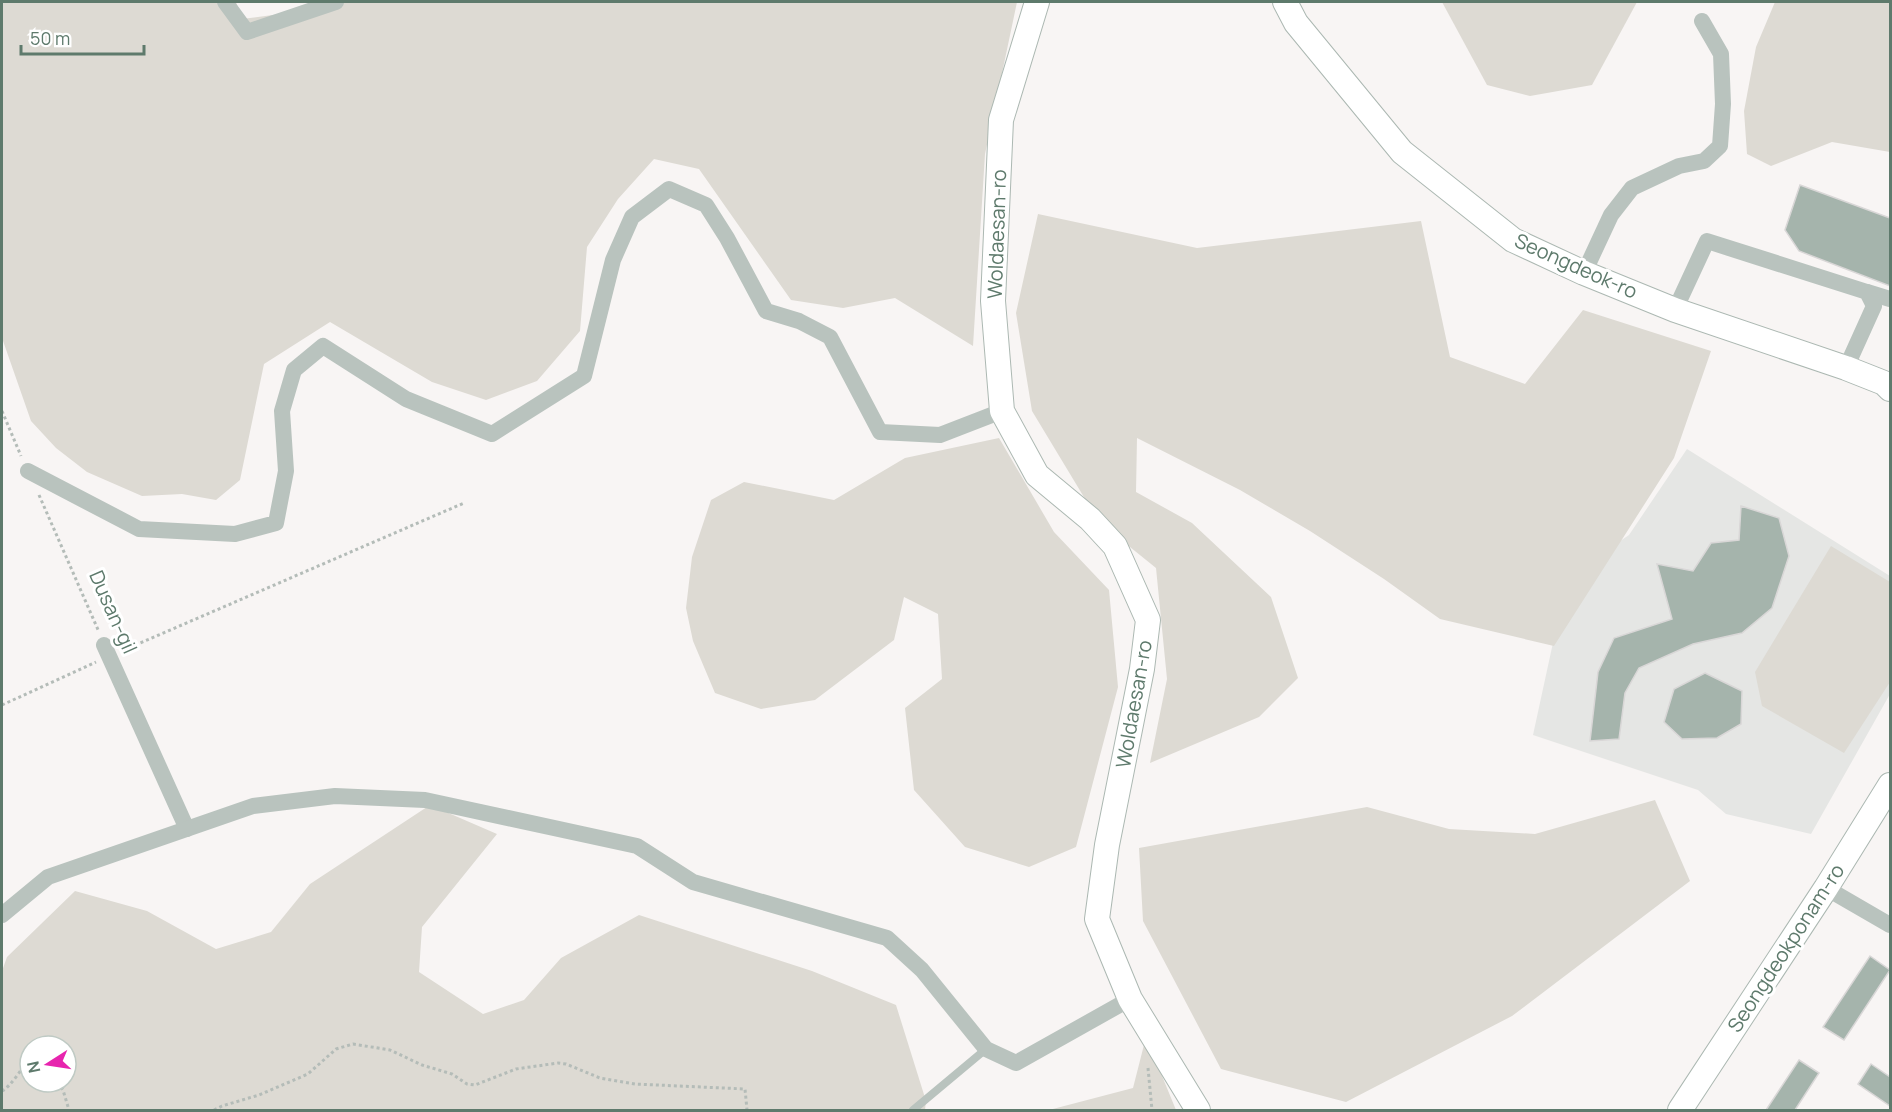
<svg xmlns="http://www.w3.org/2000/svg" width="1892" height="1112" viewBox="0 0 1892 1112" font-family="Manrope,sans-serif">
	<rect width="100%" height="100%" fill="#f8f5f4"/>
	<path fill="#e5e6e4" d="M1687 449 1890 576V694L1811 834 1726 814 1698 790 1533 735 1559 615 1604 552 1629 535Z"/>
	<g fill="#dddad3" fill-rule="evenodd">
		<path d="M2 2H236L242 19 303 11 318 2H1017L985 154 973 346 895 298 843 308 791 300 699 169 654 159 618 199 587 247 580 331 537 381 486 400 432 382 330 322 264 364 240 480 216 500 182 494 142 496 87 472 56 448 31 421 2 338Z"/>
		<path d="M1442 2H1637L1592 85 1530 96 1487 85Z"/>
		<path d="M1775 2H1890V152L1832 142 1771 166 1747 154 1744 111 1756 47Z"/>
		<path d="M1038 214 1197 248 1421 221 1450 357 1525 384 1583 310 1711 351 1674 458 1554 646 1440 619 1384 579 1310 531 1240 490 1137 438 1136 492 1192 523 1271 597 1298 678 1259 717 1150 763 1167 679 1156 568 1099 522 1032 411 1016 313Z"/>
		<path d="M999 438 1054 532 1109 590 1118 687 1076 847 1029 867 965 847 914 790 905 708 942 679 938 614 904 597 894 640 815 700 761 709 715 693 693 641 686 608 692 557 711 500 744 482 834 500 905 458Z"/>
		<path d="M1831 546 1890 582V682L1844 753 1762 706 1755 672Z"/>
		<path d="M1655 800 1690 881 1512 1016 1346 1102 1221 1069 1143 921 1139 848 1367 807 1449 829 1535 834Z"/>
		<path d="M430 805 497 834 422 927 419 972 483 1014 524 1000 561 958 639 915 812 971 896 1005 926 1101 925 1110H2V971L7 957 75 891 147 911 216 949 271 932 310 884ZM30 1046H66V1082H30Z"/>
		<path d="M1146 1037 1176 1110H1049L1133 1088Z"/>
	</g>
	<g fill="#a5b4ac" stroke="#d9d7d7" stroke-width="1.5">
		<path d="M1800 185 1890 218V286L1799 251 1785 230Z"/>
		<path d="M1741 506 1779 518 1789 556 1772 608 1742 633 1693 644 1639 668 1625 693 1619 739 1590 741 1598 672 1614 638 1672 619 1657 564 1693 571 1711 543 1739 540Z"/>
		<path d="M1705 673 1742 691 1741 724 1717 738 1682 739 1664 722 1674 689Z"/>
		<path d="M1870 956 1890 970 1844 1040 1823 1027Z"/>
		<path d="M1799 1060 1819 1073 1795 1110H1766Z"/>
		<path d="M1871 1064 1890 1077V1106L1858 1084Z"/>
	</g>
	<g fill="none" stroke-linecap="round" stroke-linejoin="round">
		<g stroke="#acb8b2" stroke-width="26">
			<g id="secondary">
				<path d="M1037 2 1001 120 993 301 1002 411 1037 475 1090 519 1115 546 1148 620 1142 669 1107 845 1097 919 1130 999 1198 1110"/>
				<path d="M1285 2 1296 23 1402 152 1513 240 1584 273 1675 310 1846 368 1884 383 1890 389"/>
				<path d="M1680 1110 1826 888 1890 785"/>
			</g>
		</g>
		<g stroke="#b4bcb8" stroke-width="3" stroke-dasharray="3 3" stroke-linecap="butt">
			<path d="M2 411 21 456"/>
			<path d="M39 495 99 632"/>
			<path d="M124 650 464 503"/>
			<path d="M2 705 96 662"/>
			<path d="M1148 1068 1152 1110"/>
			<path d="M58 1082 63 1090 69 1110"/>
			<path d="M2 1091C10 1087 22 1069 27 1061L30 1060"/>
			<path d="M214 1110 222 1106 259 1095 308 1074 336 1049 353 1044 390 1050 422 1065 452 1074 467 1084 475 1085 516 1069 558 1063 566 1064 600 1078 635 1084 745 1089 747 1110"/>
		</g>
		<path stroke="#b9c3be" stroke-width="8" d="M913 1110 986 1049"/>
		<g stroke="#b9c3be" stroke-width="16">
			<path d="M225 2 247 32 336 2"/>
			<path d="M1584 273 1611 215 1632 188 1679 166 1704 161 1720 146 1723 104 1721 54 1702 21"/>
			<path d="M1867 292 1890 299"/>
			<path d="M1675 310 1707 241 1867 292 1874 306 1846 368"/>
			<path d="M28 471 139 529 235 534 276 523 286 471 282 411 294 370 323 346 406 399 492 434 584 376 613 260 632 217 669 189 706 205 727 238 766 311 799 321 830 337 880 432 940 435 1002 411"/>
			<path d="M104 645 187 829"/>
			<path d="M1826 888 1890 925"/>
			<path d="M2 915 48 877 253 806 335 796 425 800 637 846 693 882 887 938 922 970 986 1049 1016 1063 1130 999"/>
		</g>
		<use href="#secondary" stroke="#fff" stroke-width="24"/>
	</g>
	<g text-anchor="middle" stroke-width="6" stroke-linejoin="round" paint-order="stroke">
		<g font-size="20" fill="#5e7a6c" stroke="#fff">
			<text transform="translate(997 234) rotate(-88)" y="7">Woldaesan-ro</text>
			<text transform="translate(1576 266) rotate(24)" y="7">Seongdeok-ro</text>
			<text transform="translate(113 612) rotate(66)" y="7">Dusan-gil</text>
			<text transform="translate(1134 704) rotate(-80)" y="7">Woldaesan-ro</text>
			<text transform="translate(1786 948) rotate(-57)" y="7">Seongdeokponam-ro</text>
		</g>
	</g>
	<rect width="1892" height="1112" fill="none" stroke="#5e7a6c" stroke-width="6"/>
	<g transform="translate(48 1064) rotate(258)"><circle r="28" fill="#ffffff" stroke="#bfcac4" stroke-width="1.5"/>
	<path d="M0-4.5L10 22L0 15L-10 22Z" fill="#e725ae"/>
	<text y="-9" font-size="16" font-weight="bold" text-anchor="middle" fill="#5e7a6c">N</text>
	</g>
	<path d="M21 45v9h123v-9" fill="none" stroke="#5e7a6c" stroke-width="3"/>
	<text x="30" y="45" font-size="18" fill="#5e7a6c" stroke="#ffffff" stroke-width="4.5" paint-order="stroke">50 m</text>
</svg>
